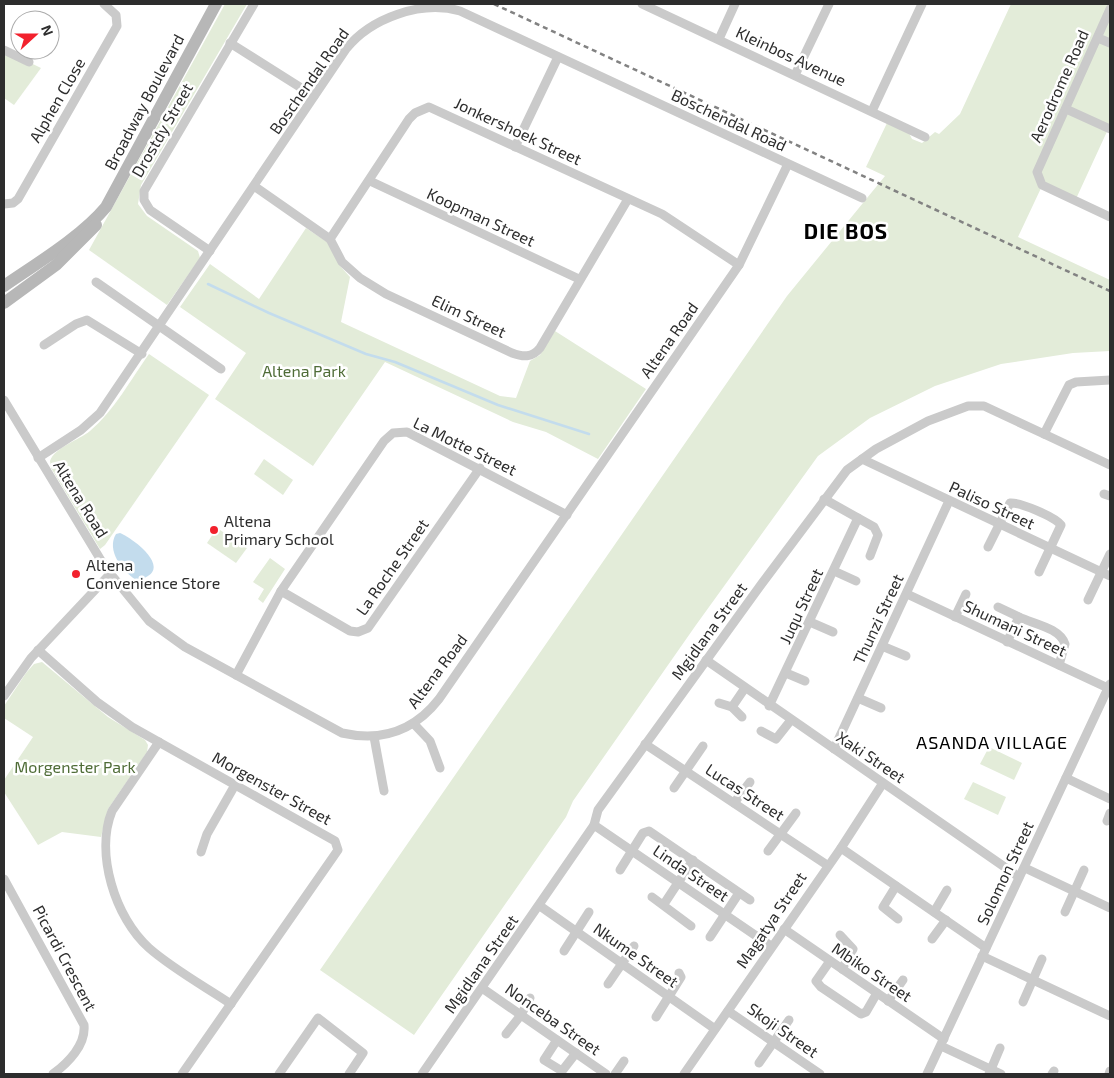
<svg xmlns="http://www.w3.org/2000/svg" width="1114" height="1078" viewBox="0 0 1114 1078" font-family="'Exo 2',sans-serif">
	<rect width="100%" height="100%" fill="#fff"/>
	<g fill="#e3ecd9">
		<path d="M225 4H247L141 185 138 204 147 216 198 251 200 258 167 305 89 250Z"/>
		<path d="M1011 4H1110V125L1075 201 1042 186 1018 237 1110 280V351L1073 353 1001 364 935 386 870 418 818 456 696 625 573 801 566 817 414 1035 320 970 787 296 885 176 866 167 887 123 909 133 912 139 922 143 935 132 939 134 960 114Z"/>
		<path d="M4 50 41 68 14 105 4 98Z"/>
		<path d="M306 228 327 242 340 266 350 277 341 322 500 396 516 398 530 361 540 355 555 331 646 389 598 459 546 432 513 422 385 362 313 466 215 399 246 353 180 307 210 264 259 299Z"/>
		<path d="M149 354 209 395 105 545 100 549 51 468 50 461C55 447 79 440 90 431 114 411 131 379 149 354Z"/>
		<path d="M264 459 293 480 283 495 254 474Z"/>
		<path d="M217 528 247 548 236 563 207 543Z"/>
		<path d="M270 558 285 569 263 603 258 599 264 589 253 582Z"/>
		<path d="M42 662 108 717 145 740 148 745 147 752 108 809 101 837 62 832 38 845 4 792V780L33 737 4 718V706L26 673 34 664Z"/>
		<path d="M989 747 1022 763 1014 780 980 764Z"/>
		<path d="M973 782 1006 797 998 815 964 799Z"/>
	</g>
	<path fill="#c3dced" d="M120 533C138 541 176 573 136 580 122 571 106 550 116 534Z"/>
	<g fill="none" stroke-linecap="round" stroke-linejoin="round">
		<path stroke="#c3dced" stroke-width="2.5" d="M208 284 269 313 366 354 395 362 498 405 589 434"/>
		<g stroke="#cacaca" stroke-width="9">
			<path d="M642 4 925 137"/>
			<path d="M1110 9 1037 172 1042 185 1110 217"/>
			<path d="M1098 38 1110 43"/>
			<path d="M719 39 735 4"/>
			<path d="M230 43 314 96"/>
			<path d="M4 50 29 62"/>
			<path d="M795 75 829 4"/>
			<path d="M1066 109 1110 129"/>
			<path d="M872 111 922 4"/>
			<path d="M515 147 558 57"/>
			<path d="M370 181 579 279"/>
			<path d="M254 186 330 239 342 262 360 278 386 294 512 353C523 357 532 358 540 348L628 199"/>
			<path d="M4 204 13 203 18 199 117 26 116 15 104 4"/>
			<path d="M330 239 409 119 415 113 429 107 662 214 739 265"/>
			<path d="M210 251 150 210 144 200V191L254 4"/>
			<path d="M96 282 221 369"/>
			<path d="M44 345 76 324 87 320 142 354"/>
			<path d="M4 400 105 567 149 621 185 647 342 733C382 742 414 731 439 699L739 265 788 164"/>
			<path d="M1044 434 1110 465"/>
			<path d="M38 458 81 430 100 413 346 49C371 18 421 0 460 11L862 198"/>
			<path d="M862 459 1110 576"/>
			<path d="M1104 494 1110 496"/>
			<path d="M824 499 874 527 878 535 870 556"/>
			<path d="M988 547 1010 503C1020 502 1055 517 1061 525L1039 572"/>
			<path d="M834 571 856 581"/>
			<path d="M281 591 350 631 358 632 368 628 480 468"/>
			<path d="M907 594 1110 689"/>
			<path d="M1088 600 1110 554"/>
			<path d="M998 607 1019 617"/>
			<path d="M955 617 966 594"/>
			<path d="M810 622 833 632"/>
			<path d="M1007 642 1019 617C1034 624 1060 628 1065 644L1059 665"/>
			<path d="M882 646 906 656"/>
			<path d="M38 650 97 702 132 727 335 841 338 850 182 1074"/>
			<path d="M706 660 1019 877"/>
			<path d="M786 673 805 681"/>
			<path d="M236 675 281 591 384 441 393 433 407 432 567 515"/>
			<path d="M4 696 31 658 110 574"/>
			<path d="M858 698 881 708"/>
			<path d="M719 703 732 707 742 717"/>
			<path d="M769 706 858 518"/>
			<path d="M732 707 745 688"/>
			<path d="M414 724 430 741 440 768"/>
			<path d="M761 731 776 739 791 720"/>
			<path d="M374 737 384 791"/>
			<path d="M159 742 112 811C95 853 115 918 149 948 173 969 204 986 231 1004"/>
			<path d="M645 744 827 865"/>
			<path d="M834 749 949 501"/>
			<path d="M1066 778 1110 799"/>
			<path d="M674 788 703 746"/>
			<path d="M734 803 750 782"/>
			<path d="M1107 821 1110 813"/>
			<path d="M594 825 771 946"/>
			<path d="M841 848 986 948"/>
			<path d="M768 851 796 813"/>
			<path d="M201 852 207 834 235 785"/>
			<path d="M1025 868 1110 908"/>
			<path d="M620 870 643 833 649 831 750 900"/>
			<path d="M4 879 84 1025C86 1045 68 1063 53 1074"/>
			<path d="M896 886 883 907 898 919"/>
			<path d="M652 897 691 926"/>
			<path d="M664 904 693 860"/>
			<path d="M540 906 715 1029"/>
			<path d="M934 912 947 890"/>
			<path d="M1065 912 1084 870"/>
			<path d="M784 929 944 1039"/>
			<path d="M840 935 853 949 842 969"/>
			<path d="M710 937 739 893"/>
			<path d="M932 939 946 920"/>
			<path d="M564 951 589 912"/>
			<path d="M982 956 1110 1016"/>
			<path d="M830 961 816 981 821 987 861 1014 866 1012 877 993"/>
			<path d="M608 984 634 946"/>
			<path d="M482 988 606 1074"/>
			<path d="M888 1001 903 980"/>
			<path d="M1023 1002 1042 959"/>
			<path d="M728 1011 820 1074"/>
			<path d="M656 1017 681 977 679 973"/>
			<path d="M506 1034 521 1015 530 998"/>
			<path d="M557 1040 544 1060 562 1071 576 1053"/>
			<path d="M941 1046 1001 1074"/>
			<path d="M759 1063 789 1020"/>
			<path d="M279 1074 318 1018 363 1053 349 1074"/>
			<path d="M422 1074 594 825 598 810 763 582 847 470 876 449 928 421 968 406H984L1044 434 1069 385 1076 382 1110 380"/>
			<path d="M615 1074 624 1061"/>
			<path d="M684 1074 841 848 883 783"/>
			<path d="M927 1074 1110 684"/>
			<path d="M989 1074 1000 1048"/>
			<path d="M1052 1074 1054 1071"/>
			<path d="M1109 1074 1110 1071"/>
		</g>
		<g stroke="#b7b7b7" stroke-width="12">
			<path d="M4 286C36 264 82 236 106 207L216 4"/>
			<path d="M4 303 56 265 96 225"/>
		</g>
		<path stroke="#828282" stroke-width="2.5" stroke-dasharray="5 4" stroke-linecap="butt" d="M494 4 1110 291"/>
	</g>
	<g fill="#f2212d" stroke="#fff" stroke-width="2">
		<circle cx="214" cy="530" r="5"/>
		<circle cx="76" cy="574" r="5"/>
	</g>
	<g text-anchor="middle" stroke-width="5" stroke-linejoin="round" paint-order="stroke">
		<g font-size="16" fill="#2d2d2d" stroke="#fff">
			<text transform="translate(791 56) rotate(25)" y="6">Kleinbos Avenue</text>
			<text transform="translate(309 81) rotate(-55)" y="6">Boschendal Road</text>
			<text transform="translate(1059 86) rotate(-66)" y="6">Aerodrome Road</text>
			<text transform="translate(57 100) rotate(-60)" y="6">Alphen Close</text>
			<text transform="translate(144 102) rotate(-62)" y="6">Broadway Boulevard</text>
			<text transform="translate(729 120) rotate(25)" y="6">Boschendal Road</text>
			<text transform="translate(162 130) rotate(-60)" y="6">Drostdy Street</text>
			<text transform="translate(518 131) rotate(25)" y="6">Jonkershoek Street</text>
			<text transform="translate(481 217) rotate(25)" y="6">Koopman Street</text>
			<text transform="translate(469 316) rotate(25)" y="6">Elim Street</text>
			<text transform="translate(669 340) rotate(-55)" y="6">Altena Road</text>
			<text transform="translate(465 446) rotate(26)" y="6">La Motte Street</text>
			<text transform="translate(81 499) rotate(58)" y="6">Altena Road</text>
			<text transform="translate(992 505) rotate(25)" y="6">Paliso Street</text>
			<text transform="translate(392 567) rotate(-55)" y="6">La Roche Street</text>
			<text transform="translate(801 606) rotate(-65)" y="6">Juqu Street</text>
			<text transform="translate(878 619) rotate(-65)" y="6">Thunzi Street</text>
			<text transform="translate(1015 628) rotate(25)" y="6">Shumani Street</text>
			<text transform="translate(709 631) rotate(-54)" y="6">Mgidlana Street</text>
			<text transform="translate(437 671) rotate(-53)" y="6">Altena Road</text>
			<text transform="translate(871 757) rotate(34)" y="6">Xaki Street</text>
			<text transform="translate(272 788) rotate(29)" y="6">Morgenster Street</text>
			<text transform="translate(745 792) rotate(33)" y="6">Lucas Street</text>
			<text transform="translate(691 873) rotate(34)" y="6">Linda Street</text>
			<text transform="translate(1005 873) rotate(-65)" y="6">Solomon Street</text>
			<text transform="translate(771 920) rotate(-56)" y="6">Magatya Street</text>
			<text transform="translate(636 955) rotate(35)" y="6">Nkume Street</text>
			<text transform="translate(65 958) rotate(62)" y="6">Picardi Crescent</text>
			<text transform="translate(481 964) rotate(-55)" y="6">Mgidlana Street</text>
			<text transform="translate(872 972) rotate(34)" y="6">Mbiko Street</text>
			<text transform="translate(553 1019) rotate(35)" y="6">Nonceba Street</text>
			<text transform="translate(783 1030) rotate(35)" y="6">Skoji Street</text>
		</g>
		<g font-size="16" fill="#4f6c37" stroke="#fff">
			<text x="304" y="377">Altena Park</text>
			<text x="75" y="773">Morgenster Park</text>
		</g>
		<g font-size="16" fill="#2d2d2d" stroke="#fff" text-anchor="start">
			<text x="224" y="527">Altena<tspan x="224" dy="18">Primary School</tspan></text>
			<text x="86" y="571">Altena<tspan x="86" dy="18">Convenience Store</tspan></text>
		</g>
		<g font-size="18" letter-spacing="1" fill="#000" stroke="#fff">
			<text x="992" y="749">ASANDA VILLAGE</text>
		</g>
		<g font-size="21" font-weight="bold" letter-spacing="1" fill="#000" stroke="#fff">
			<text x="846" y="239">DIE BOS</text>
		</g>
	</g>
	<rect width="1114" height="1078" fill="none" stroke="#2d2d2d" stroke-width="10"/>
	<g transform="translate(35 35) rotate(69)"><circle r="24" fill="#ffffff" stroke="#ababab"/>
	<path d="M0-4L9 19L0 12L-9 19Z" fill="#f2212d"/>
	<text y="-8" font-size="14" font-weight="bold" text-anchor="middle" fill="#2d2d2d">N</text>
	</g>
</svg>
